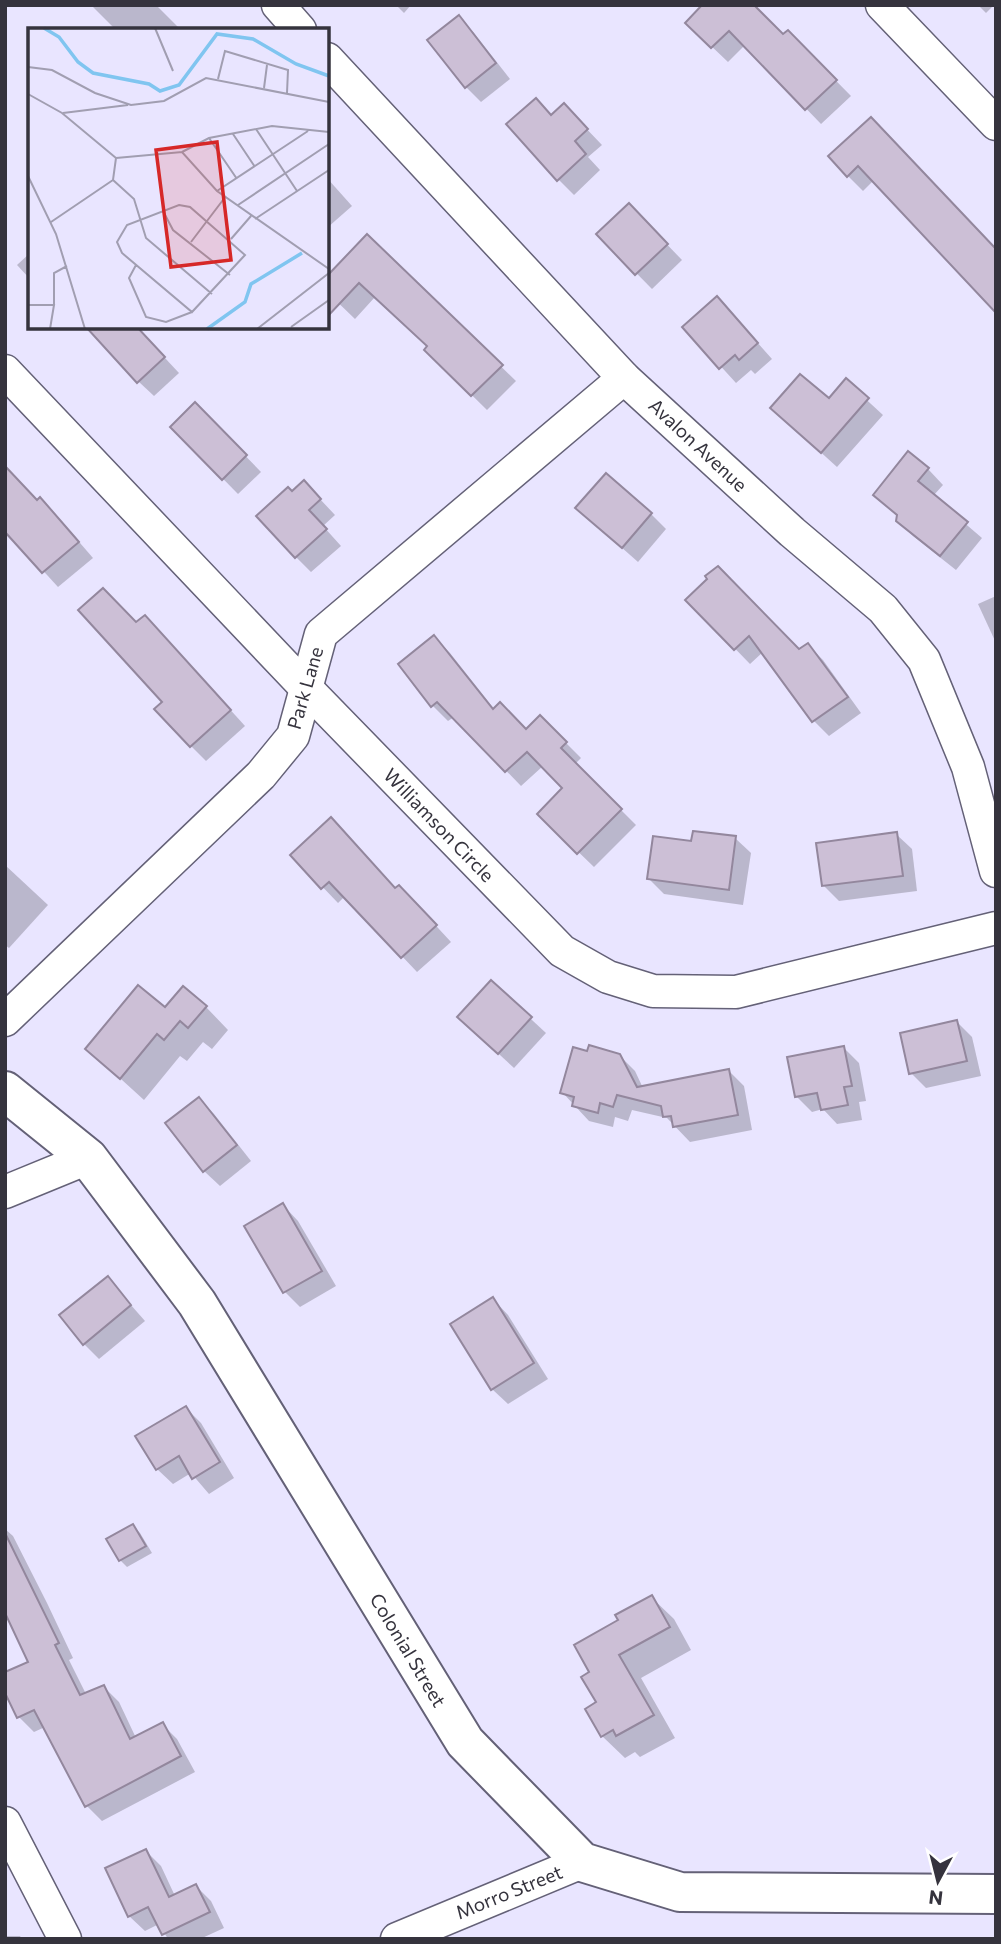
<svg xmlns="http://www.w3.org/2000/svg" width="1001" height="1944" viewBox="0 0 1001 1944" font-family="Commissioner,sans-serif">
	<rect width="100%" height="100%" fill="#e9e5ff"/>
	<g fill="#0003">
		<path d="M91 5H156L181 30H116Z"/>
		<path d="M396 5H411L404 13Z"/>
		<path d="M697 5H751L783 37 788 32 851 96 821 124 745 45 728 62 687 23 701 9Z"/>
		<path d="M978 5H994L986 13Z"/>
		<path d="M459 17 474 33 510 79 481 102 466 87Z"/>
		<path d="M552 117 579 121 602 145 588 157 600 170 574 195 558 179Z"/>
		<path d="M871 119 874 180 863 191 848 176Z"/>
		<path d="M327 178 352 206 327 228Z"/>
		<path d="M629 205 682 260 652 289 598 234Z"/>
		<path d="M367 236 516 381 487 410 426 350 429 347 375 297 355 319 327 292Z"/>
		<path d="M30 253V279L17 265Z"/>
		<path d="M732 314 772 359 755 374 751 370 736 383 685 327Z"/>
		<path d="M136 327 179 373 154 396 138 381Z"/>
		<path d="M846 381 883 415 837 467 772 408 829 401Z"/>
		<path d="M195 404 261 472 238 494 172 427Z"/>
		<path d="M928 469 943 485 933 496 982 538 956 570 913 536 898 520V516L875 495Z"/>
		<path d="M292 494 319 498 335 515 323 526 341 546 311 572 296 557Z"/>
		<path d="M37 502 55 514 93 558 58 587 5 529Z"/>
		<path d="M577 508 651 514 666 529 638 562Z"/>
		<path d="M996 596V643L978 604Z"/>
		<path d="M688 600 799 652 808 645 823 660 861 713 829 736 814 721 763 652 750 664Z"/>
		<path d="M136 624 160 632 245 726 206 761 191 746 164 702Z"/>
		<path d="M434 637 450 653 495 710 526 731 540 717 581 758 575 764 636 825 594 867 539 814 565 788 543 766 521 786 454 717 448 721 433 706 400 664Z"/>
		<path d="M896 834 912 849 917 891 839 901 823 885Z"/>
		<path d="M735 838 751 853 743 905 664 894 649 879Z"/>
		<path d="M292 855 396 890 414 902 451 942 417 972 345 896 338 903Z"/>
		<path d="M5 865 48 905 9 948 5 945Z"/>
		<path d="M491 982 546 1033 514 1068 475 1032Z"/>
		<path d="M206 1007 228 1030 212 1049 203 1042 187 1061 180 1056 144 1100 88 1049 165 1010Z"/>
		<path d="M957 1022 972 1037 981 1076 926 1088 911 1073Z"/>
		<path d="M844 1048 859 1063 866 1101 859 1102 862 1120 837 1124 823 1109 812 1112 796 1096Z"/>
		<path d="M619 1055 635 1071 643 1088 729 1071 744 1086 752 1130 690 1142 667 1118 632 1110 628 1121 615 1117 613 1127 589 1121 562 1092Z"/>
		<path d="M199 1099 214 1114 251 1161 220 1186 204 1171Z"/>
		<path d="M283 1205 298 1221 336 1286 300 1307 285 1292Z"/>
		<path d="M108 1279 145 1321 99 1359 84 1344Z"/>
		<path d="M493 1299 508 1315 548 1379 508 1404 492 1389Z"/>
		<path d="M186 1408 201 1423 234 1478 209 1494 191 1473 173 1484 157 1469Z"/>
		<path d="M133 1526 140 1533 152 1553 127 1567 120 1560Z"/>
		<path d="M5 1529 13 1536 47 1603 73 1658 69 1660 86 1694 104 1687 119 1702 136 1738 162 1724 177 1739 195 1772 102 1821 87 1806 45 1727 34 1732 19 1717 30 1662 5 1609Z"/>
		<path d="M651 1597 674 1619 691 1650 641 1678 675 1738 640 1757 635 1752 625 1758 602 1736 592 1672 620 1620Z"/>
		<path d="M146 1851 161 1866 175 1896 196 1886 211 1901 224 1928 200 1939H168L159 1924 145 1931 129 1916Z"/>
		<path d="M5 1936H20L22 1939H5Z"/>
	</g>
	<g fill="#ccbfd6" stroke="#93879d" stroke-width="2">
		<path d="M702 5H754L783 34 788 30 837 80 805 110 729 31 711 48 685 23Z"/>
		<path d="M459 15 496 63 465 88 427 40Z"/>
		<path d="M536 98 551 115 564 103 588 129 575 141 586 154 557 181 506 124Z"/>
		<path d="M871 117 996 249V313L858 166 847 177 828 156Z"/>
		<path d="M629 203 668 244 635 275 596 234Z"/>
		<path d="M367 234 503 365 471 396 424 350 427 346 359 283 327 317V276Z"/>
		<path d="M717 296 758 343 739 360 735 355 719 369 682 327Z"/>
		<path d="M86 327H137L165 357 137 383Z"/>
		<path d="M800 374 829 398 846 378 869 398 821 453 770 408Z"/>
		<path d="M195 402 247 455 222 480 170 427Z"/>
		<path d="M908 451 929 468 918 481 968 522 940 556 896 521 897 515 873 495Z"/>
		<path d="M5 466 37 500 40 497 79 542 42 573 5 532Z"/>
		<path d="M606 473 652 513 622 548 575 508Z"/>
		<path d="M304 480 321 499 309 510 327 529 295 558 256 516 288 487 292 491Z"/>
		<path d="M718 566 799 649 808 643 848 697 812 722 749 636 734 650 685 600 707 579 705 576Z"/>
		<path d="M103 588 136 622 145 615 231 710 190 747 154 709 162 702 78 610Z"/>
		<path d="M434 635 493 709 500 702 526 729 540 715 567 742 561 748 622 809 577 854 537 814 562 788 527 752 505 772 437 702 431 707 398 664Z"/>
		<path d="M331 817 395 888 399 885 437 925 401 958 329 882 321 889 290 855Z"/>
		<path d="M693 831 736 836 729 890 647 879 653 836 691 841Z"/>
		<path d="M897 832 903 876 822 886 816 843Z"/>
		<path d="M491 980 532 1017 498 1054 457 1017Z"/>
		<path d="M138 985 165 1007 183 986 207 1006 188 1028 180 1021 164 1040 157 1034 120 1079 85 1049Z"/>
		<path d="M957 1020 967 1061 909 1074 900 1033Z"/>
		<path d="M589 1045 620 1054 637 1087 729 1069 738 1115 673 1127 671 1116 663 1117 661 1106 617 1095 613 1107 600 1103 598 1113 572 1106 574 1097 560 1093 573 1047 587 1051Z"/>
		<path d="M844 1046 852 1086 844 1087 848 1105 821 1110 817 1093 795 1097 787 1057Z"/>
		<path d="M199 1097 237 1145 203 1172 165 1123Z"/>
		<path d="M283 1203 322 1271 283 1293 244 1226Z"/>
		<path d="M108 1276 131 1305 83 1345 59 1315Z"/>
		<path d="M493 1297 534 1363 491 1390 450 1324Z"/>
		<path d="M186 1406 220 1462 192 1479 179 1456 156 1470 135 1436Z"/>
		<path d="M133 1524 146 1546 119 1561 106 1539Z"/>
		<path d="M5 1533 59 1643 55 1645 80 1695 104 1685 130 1739 163 1722 181 1756 85 1807 34 1710 17 1718 5 1693V1672L28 1662 5 1613Z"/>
		<path d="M652 1595 670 1627 619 1655 654 1715 616 1736 613 1730 601 1737 585 1709 596 1702 581 1677 589 1672 574 1645 618 1620 615 1615Z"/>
		<path d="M146 1849 169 1897 196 1884 210 1912 162 1935 148 1907 128 1917 105 1868Z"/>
	</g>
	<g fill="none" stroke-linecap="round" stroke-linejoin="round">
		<g stroke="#646177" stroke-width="35">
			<g id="minor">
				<path d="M278 5 300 30"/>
				<path d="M882 5 996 124"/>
				<path d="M327 59 624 378 792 532 883 609 924 660 968 767 996 871"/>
				<path d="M5 371 306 688 562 951 608 977 653 991 736 992 996 928"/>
				<path d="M5 1020 261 775 293 736 321 634 624 378"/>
				<path d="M5 1192 88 1158"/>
				<path d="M5 1823 65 1939"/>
				<path d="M397 1939 582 1862"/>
			</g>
		</g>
		<g stroke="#646177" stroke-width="42">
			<path id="tertiary" d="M5 1091 88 1158 197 1303 465 1742 582 1862 680 1892 996 1894"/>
		</g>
		<use href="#minor" stroke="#fff" stroke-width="32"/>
		<use href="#tertiary" stroke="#fff" stroke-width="38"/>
	</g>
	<g text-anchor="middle" stroke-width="5" stroke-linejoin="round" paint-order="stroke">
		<g font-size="19" fill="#35333d" stroke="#fff">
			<text transform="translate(698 445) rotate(43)" y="7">Avalon Avenue</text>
			<text transform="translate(305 688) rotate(-74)" y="7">Park Lane</text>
			<text transform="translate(439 825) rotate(46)" y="7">Williamson Circle</text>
			<text transform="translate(408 1650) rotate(59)" y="7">Colonial Street</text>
			<text transform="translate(509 1892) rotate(-22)" y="7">Morro Street</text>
		</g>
	</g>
	<g transform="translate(28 28)">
		<rect width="301" height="301" fill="#e9e5ff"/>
		<path fill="none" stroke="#80c5f0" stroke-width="3.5" d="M16 0 31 9 50 34 65 45 121 56 132 63 151 57 189 6 225 11 268 36 301 48M179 301 217 274 223 256 274 225"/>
		<path fill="none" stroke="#a19eb1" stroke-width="2" d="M127 0 145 43M0 39 24 42 67 65 103 77 136 73 178 50 301 74M190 51 197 23 260 42 259 65M236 60 239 37M0 66 34 85 88 130M35 85 100 77M228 101 269 163M205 106 227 139M181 110 209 151M154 124 181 110 244 98 301 104M88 130 154 124 189 163 301 241M0 148 28 206 57 301M85 152 106 171 118 210 184 266M189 163 280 103M151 177 162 179 217 227 164 284 94 225 89 214 99 197ZM210 177 301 116M135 183 145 202 202 247M227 191 301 142M23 194 85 152 88 130M203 211 223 188M163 214 198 168M108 237 101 250 118 289 138 294 164 284M0 277H26L22 301M26 277V245L39 238M263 299 301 272M229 301 301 245"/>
		<path fill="#d62828" fill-opacity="0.15" stroke="#d62828" stroke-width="3.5" d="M189 114 203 232 143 239 128 122Z"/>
		<rect width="301" height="301" fill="none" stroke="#35333d" stroke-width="3.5"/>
	</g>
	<rect width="1001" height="1944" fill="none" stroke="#35333d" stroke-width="14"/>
	<g transform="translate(938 1881) rotate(187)" stroke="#ffffff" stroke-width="5" paint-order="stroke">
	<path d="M0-5L12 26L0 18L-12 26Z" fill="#35333d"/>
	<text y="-10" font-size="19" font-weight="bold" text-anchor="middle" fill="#35333d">N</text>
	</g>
</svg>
